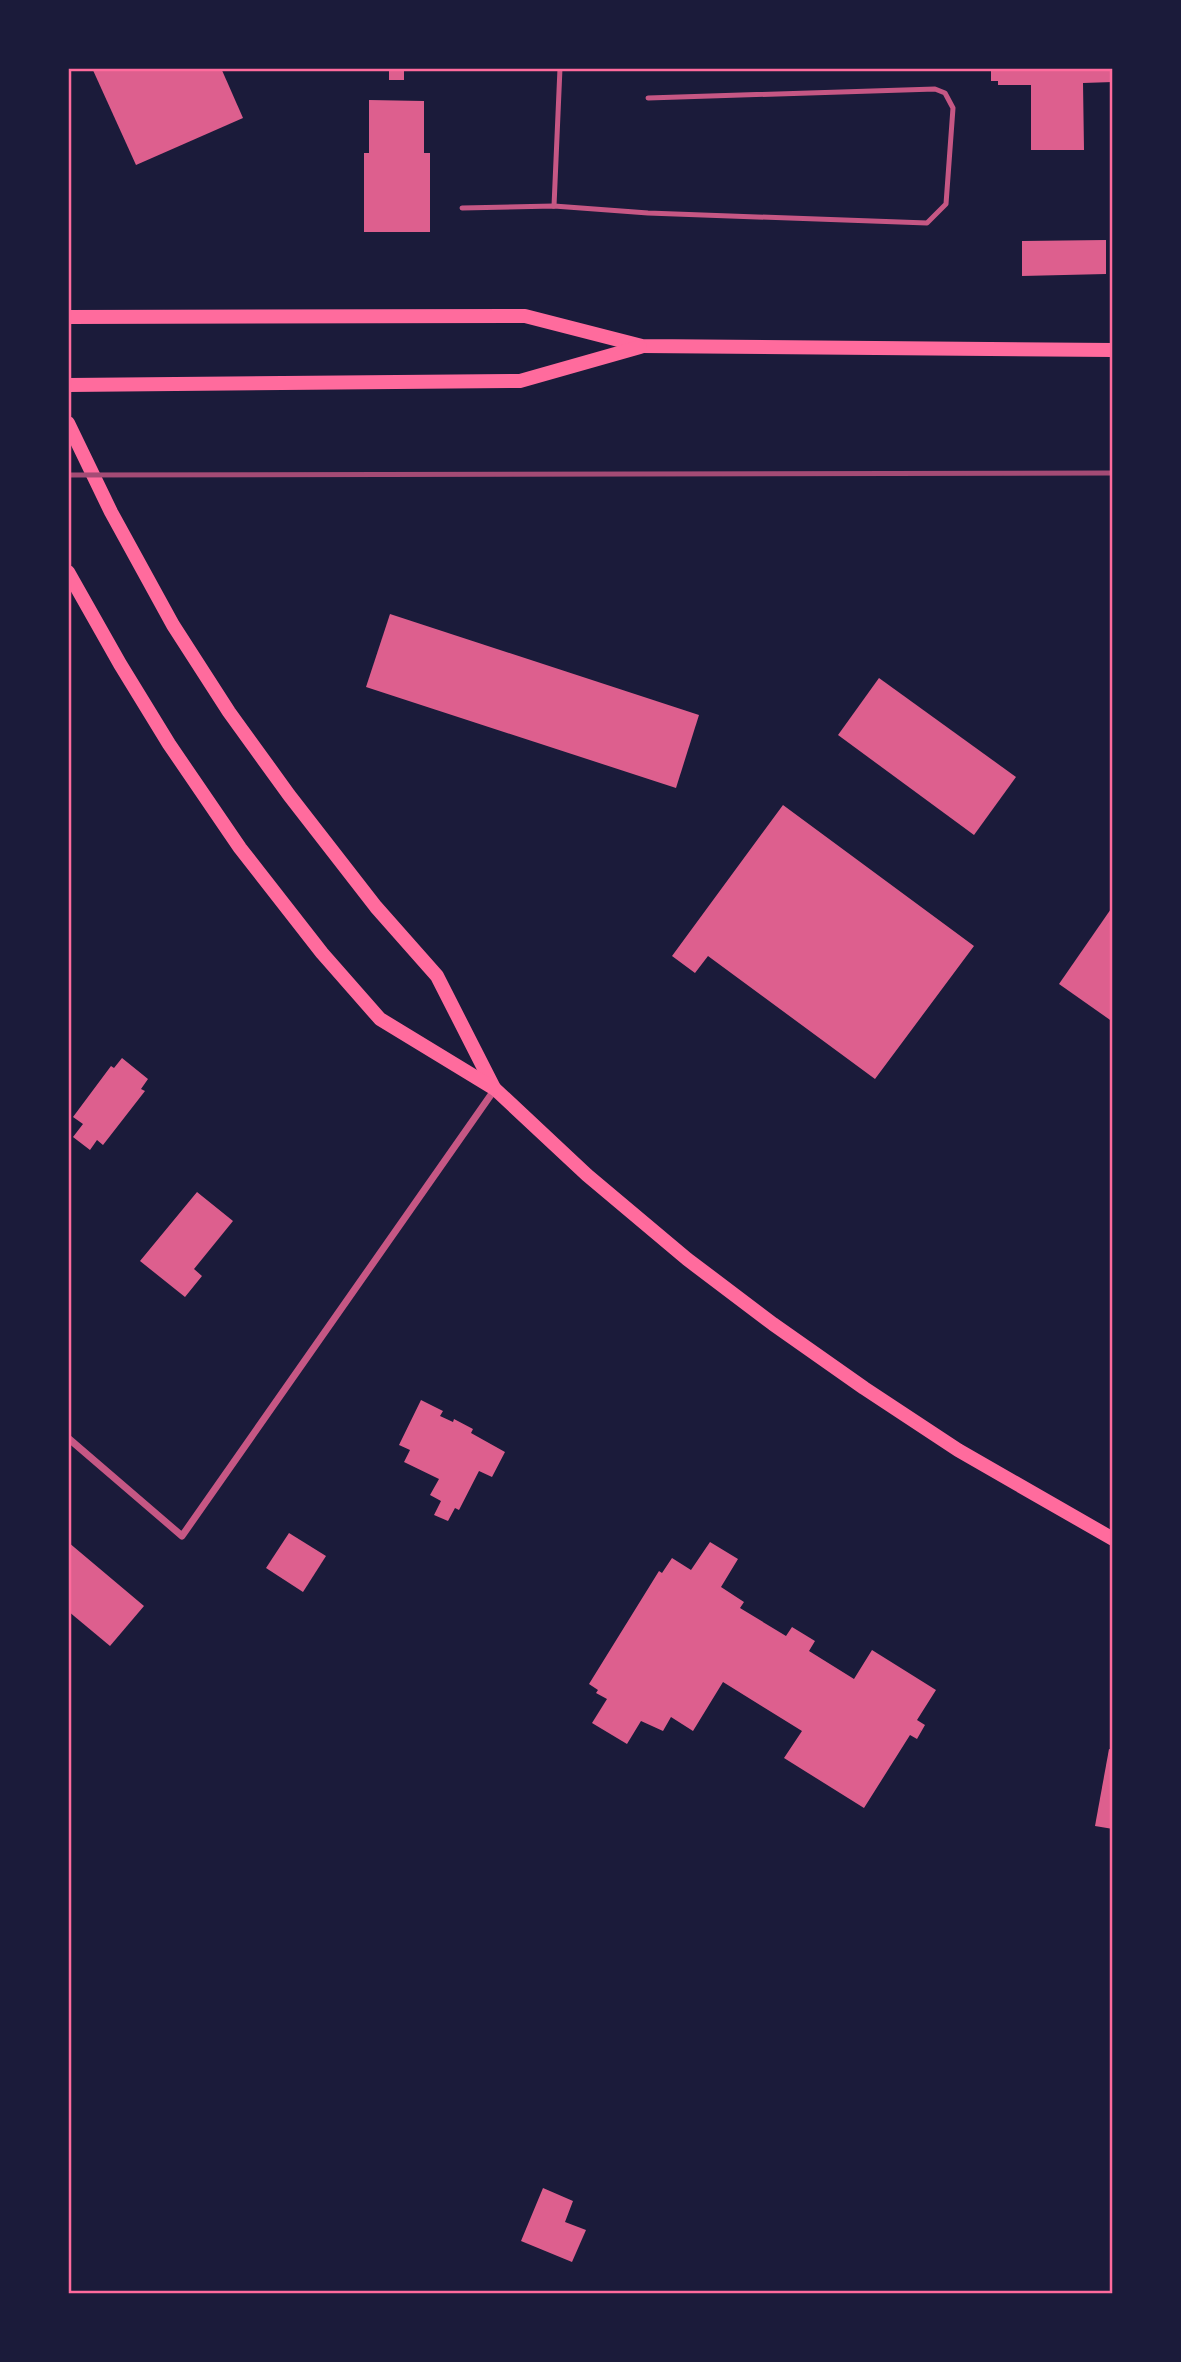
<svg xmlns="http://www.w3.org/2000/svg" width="1181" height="2362" viewBox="0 0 1181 2362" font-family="Manrope,sans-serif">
	<rect width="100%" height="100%" fill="#1b1b3a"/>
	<g fill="#dd5f8e">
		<path d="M92 68H221L243 118 136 165Z"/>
		<rect x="389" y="68" width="15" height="12"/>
		<path d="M991 68H1113V82L1083 83 1084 150H1031V85H998V81H991Z"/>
		<path d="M369 100 424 101V153H430V232H364V153H369Z"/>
		<path d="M1106 240V274L1022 276V241Z"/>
		<path d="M390 614 699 715 676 788 366 687Z"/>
		<path d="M879 678 1016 777 974 835 838 735Z"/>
		<path d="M783 805 974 946 875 1079 708 956 695 973 672 956Z"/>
		<path d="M1113 906V1022L1059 984Z"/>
		<path d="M122 1058 148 1079 141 1089 145 1091 103 1145 97 1140 90 1150 73 1137 83 1124 73 1117 111 1066 114 1068Z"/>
		<path d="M197 1192 233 1221 194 1269 202 1276 185 1297 140 1261Z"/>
		<path d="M421 1400 443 1411 440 1416 453 1422 454 1419 473 1429 471 1433 505 1452 492 1477 479 1471 459 1510 455 1508 448 1521 434 1515 441 1501 430 1495 439 1479 404 1462 410 1450 399 1445Z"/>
		<path d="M289 1533 326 1556 303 1592 266 1568Z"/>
		<path d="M68 1542 144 1606 110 1646 68 1611Z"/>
		<path d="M710 1542 738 1559 721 1587 744 1602 740 1608 786 1636 792 1627 815 1641 809 1651 854 1679 872 1650 936 1690 917 1720 925 1725 917 1739 910 1735 864 1808 784 1758 802 1731 723 1682 693 1731 671 1717 663 1731 641 1721 627 1744 592 1723 607 1699 596 1693 598 1690 589 1684 659 1571 662 1573 672 1558 691 1570Z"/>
		<path d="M1109 1749 1113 1750V1829L1095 1826Z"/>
		<path d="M543 2188 573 2201 565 2222 586 2230 572 2262 521 2241Z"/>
	</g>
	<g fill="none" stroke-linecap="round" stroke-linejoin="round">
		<g stroke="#c65784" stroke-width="5">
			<path d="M554 206 560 68"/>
			<path d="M462 208 554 206 648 213 927 223 946 204 953 108 945 93 935 89 648 98"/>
		</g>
		<path stroke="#c65784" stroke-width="7" d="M68 1438 182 1536 495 1089"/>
		<g stroke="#ff6b9d" stroke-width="14">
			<path d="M68 317 525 316 642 346 1113 350"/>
			<path d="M68 385 520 381 640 347"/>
			<path d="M68 423 111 512 173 625 229 712 289 795 376 907 437 976 494 1088"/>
			<path d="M68 572 120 664 169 744 240 848 322 953 380 1019 495 1089 587 1175 687 1259 773 1324 864 1388 958 1450 1113 1539"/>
		</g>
		<path stroke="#a44b75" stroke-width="5" d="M68 475 1113 473"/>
	</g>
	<rect width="1181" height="2362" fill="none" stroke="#1b1b3a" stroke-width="140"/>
	<rect x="70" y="70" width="1041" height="2222" fill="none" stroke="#ff6b9d" stroke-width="2.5"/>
</svg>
